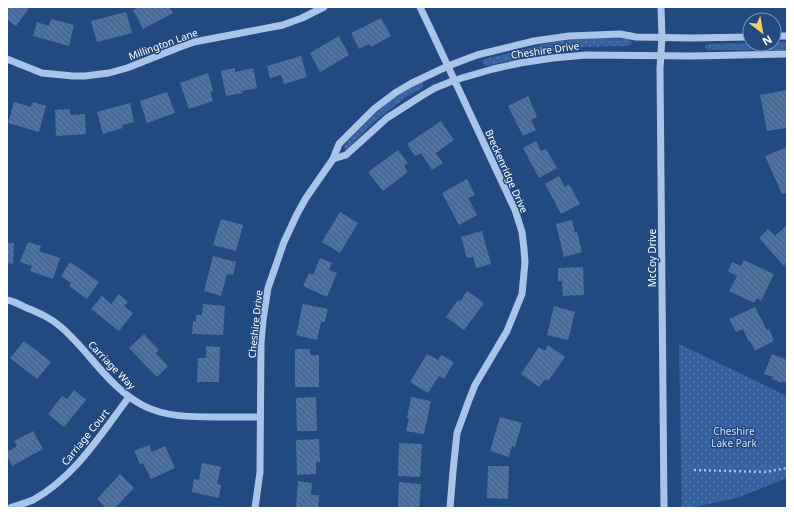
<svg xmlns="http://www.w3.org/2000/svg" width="794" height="515" viewBox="0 0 794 515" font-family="'Noto Sans',sans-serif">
	<defs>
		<pattern id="grass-dots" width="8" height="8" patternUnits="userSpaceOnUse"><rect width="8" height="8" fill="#36639f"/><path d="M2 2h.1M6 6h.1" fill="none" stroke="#547aad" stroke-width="1.8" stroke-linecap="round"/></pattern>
		<pattern id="building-back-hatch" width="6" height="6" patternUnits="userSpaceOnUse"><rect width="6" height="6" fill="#4a73aa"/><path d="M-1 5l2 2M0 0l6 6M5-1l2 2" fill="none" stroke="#4b5e76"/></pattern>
	</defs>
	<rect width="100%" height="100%" fill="#224a81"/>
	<g fill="url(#grass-dots)">
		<path d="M593 38 628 39 632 42 631 44 628 46C607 46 585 46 564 49 538 53 512 60 486 66L483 64 482 61 485 59 549 43 569 40Z"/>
		<path d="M774 42H785L787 44V47L784 50H708L705 48V46L707 44 750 43V44H774Z"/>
		<path d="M421 81 423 83V85L422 88 406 97 374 122 347 149 345 150 344 146C361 127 379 107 402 93 408 89 415 85 421 81Z"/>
		<path d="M679 344 787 396V478L740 497 690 508H682Z"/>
	</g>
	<g fill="url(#building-back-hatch)">
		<path d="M7 7H28L29 8 16 26 7 19Z"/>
		<path d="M139 7H169L173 13 143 29 133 10Z"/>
		<path d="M126 12 132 33 97 42 91 21Z"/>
		<path d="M381 18 391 36 371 47 369 44 359 49 351 33Z"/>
		<path d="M51 19 74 25 69 46 33 36 37 22 49 26Z"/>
		<path d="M339 36 349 55 320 72 310 53Z"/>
		<path d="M301 56 307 77 284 84 281 75 270 78 267 66Z"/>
		<path d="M235 68V72L253 68 257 88 242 91 243 93 226 96 221 71Z"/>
		<path d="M208 73 213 91 210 92 213 101 189 109 180 83Z"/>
		<path d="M787 90V109H786L787 128 767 131 760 95Z"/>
		<path d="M167 92 175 113 147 123 140 101Z"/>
		<path d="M528 96 537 117 531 120 536 130 523 136 508 106Z"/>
		<path d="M14 102 31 107 33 102 46 106 39 132 8 123Z"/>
		<path d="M130 103 134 122 122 125 123 128 103 134 97 112Z"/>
		<path d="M70 109V115L85 114 86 134 56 136 55 110Z"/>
		<path d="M441 121 454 140 436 153 443 163 432 170 421 153 415 156 407 144Z"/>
		<path d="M536 141 541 151 546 149 557 168 539 178 523 148Z"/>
		<path d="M787 147V192L782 194 765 156Z"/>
		<path d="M398 150 408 163 404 166 408 172 383 191 368 172Z"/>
		<path d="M559 176 565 187 569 184 580 204 561 214 545 184Z"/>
		<path d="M467 179 475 195 468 198 477 215 459 225 442 193Z"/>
		<path d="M340 212 358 223 340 253 322 242Z"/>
		<path d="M221 219 243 225 236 251 213 245Z"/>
		<path d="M572 220 575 232H577L582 252 564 257 556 224Z"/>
		<path d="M787 225V262L784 266 759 238 768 229 775 236Z"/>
		<path d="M482 231 491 264 476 268 473 257 467 258 461 237Z"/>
		<path d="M28 242 41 246 39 251 60 258 53 279 30 271 32 266 20 262Z"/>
		<path d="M7 243H14L13 264 7 263Z"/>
		<path d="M213 256 236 262 233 275 227 274 221 296 204 291Z"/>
		<path d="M320 258 332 263 329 270 337 273 327 297 303 286 309 273 313 275Z"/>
		<path d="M744 260 774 274 761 301 757 298 754 303 729 291 737 276 728 271 732 262 741 266Z"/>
		<path d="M70 262 99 282 87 299 69 286 71 283 61 276Z"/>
		<path d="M583 267 584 295 563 296 562 281H558V268Z"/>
		<path d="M467 291 484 303 464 330 446 317 458 300 460 302Z"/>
		<path d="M119 294 128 302 124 306 133 313 119 331 91 309 102 296 111 304Z"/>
		<path d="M203 304 225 306 223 335 192 334 193 321H196V315H202Z"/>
		<path d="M303 304 328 309 325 322H321L317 340 296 335Z"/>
		<path d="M554 306 575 312 568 340 547 335Z"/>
		<path d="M755 307 767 330 769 329 774 341 755 351 750 341 749 342 743 329 736 332 729 319Z"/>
		<path d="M144 334 159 350 156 353 168 366 157 377 129 348Z"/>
		<path d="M24 341 51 362 37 379 10 358Z"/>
		<path d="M548 345 565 357 548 381 545 379 539 387 521 374 539 347 545 351Z"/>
		<path d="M206 346 220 347 219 382H197L198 358H206Z"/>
		<path d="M295 349H310V355H319V387H295Z"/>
		<path d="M427 354 438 360 441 355 454 362 444 379 439 376 428 393 410 382Z"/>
		<path d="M772 354 787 360V383L782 381V383L772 379 773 377 764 374Z"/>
		<path d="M74 390 86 400 64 427 48 414 62 396 67 399Z"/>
		<path d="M316 397 317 431H297L296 398Z"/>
		<path d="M411 397 431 401 424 434 406 431 409 418H407Z"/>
		<path d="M500 417 522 423 515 447 512 446 509 457 490 451Z"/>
		<path d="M33 431 43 449 12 466 7 456V452L17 446 14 441Z"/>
		<path d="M319 439 320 462H316V474L297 475 296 440Z"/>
		<path d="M399 443 422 444 420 477 398 476Z"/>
		<path d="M149 445 152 452 165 446 175 468 151 479 143 463 140 464 134 451Z"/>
		<path d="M202 463 221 467 217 484 221 485 219 498 192 492 194 479 199 480Z"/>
		<path d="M488 466H509L508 499 487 498Z"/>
		<path d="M120 474 134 488 115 508H106L97 499Z"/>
		<path d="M298 481 312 483 311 495H319L318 508H296Z"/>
		<path d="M399 482 421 484 419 508H398Z"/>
	</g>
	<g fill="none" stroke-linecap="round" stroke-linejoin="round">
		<path stroke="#a8c4e8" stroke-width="2.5" stroke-dasharray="2 3" stroke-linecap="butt" d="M694 470 765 472 787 468"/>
		<g stroke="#a8c4e8" stroke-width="7">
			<path d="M420 7 431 30 515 210 522 232 524 249 525 262 522 294 507 331 475 385 469 400 457 433 453 471 450 508"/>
			<path d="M661 7 662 37 660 69 664 508"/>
			<path d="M774 36H787"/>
			<path d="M7 59 42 73 73 76H85L109 73 127 68 180 47 194 42 283 25 302 18 324 7"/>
			<path d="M333 159 346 155 387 118 423 95 435 88 455 80 493 69 520 63 553 58 586 55 692 56 787 54"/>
			<path d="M7 300C14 301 20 305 27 308 39 313 51 318 61 327 90 352 109 388 144 406 166 417 191 417 215 417 230 417 245 417 260 417"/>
			<path d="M10 508C17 505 26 503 33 500 75 477 101 434 129 397"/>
			<path d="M255 508 260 472 261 343 263 320 268 288 284 242 297 214 306 198 333 159 339 144 374 109 395 93 412 83 448 66 477 55 534 41 569 36 620 34 636 37 691 38 750 37"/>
		</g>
	</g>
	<g text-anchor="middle" stroke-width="3" stroke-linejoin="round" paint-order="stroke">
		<g font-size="10" fill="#fff" stroke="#224a81">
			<text transform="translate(163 44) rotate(-20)" y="4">Millington Lane</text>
			<text transform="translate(545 50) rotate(-8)" y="4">Cheshire Drive</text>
			<text transform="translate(507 171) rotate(66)" y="4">Breckenridge Drive</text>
			<text transform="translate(652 258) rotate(-90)" y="4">McCoy Drive</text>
			<text transform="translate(255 324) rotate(-84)" y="4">Cheshire Drive</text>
			<text transform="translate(112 365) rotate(46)" y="4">Carriage Way</text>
			<text transform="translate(85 437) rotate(-51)" y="4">Carriage Court</text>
		</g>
		<g font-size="10" fill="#ccdef6" stroke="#224a81">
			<text x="734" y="435">Cheshire<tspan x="734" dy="12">Lake Park</tspan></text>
		</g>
	</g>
	<rect width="794" height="515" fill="none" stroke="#ffffff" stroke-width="16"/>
	<g transform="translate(762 32) rotate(149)"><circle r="19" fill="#224a81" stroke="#7a92b3"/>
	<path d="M0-3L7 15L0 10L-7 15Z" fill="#f4ce6a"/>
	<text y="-6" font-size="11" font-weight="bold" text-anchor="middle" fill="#ffffff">N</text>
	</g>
</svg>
